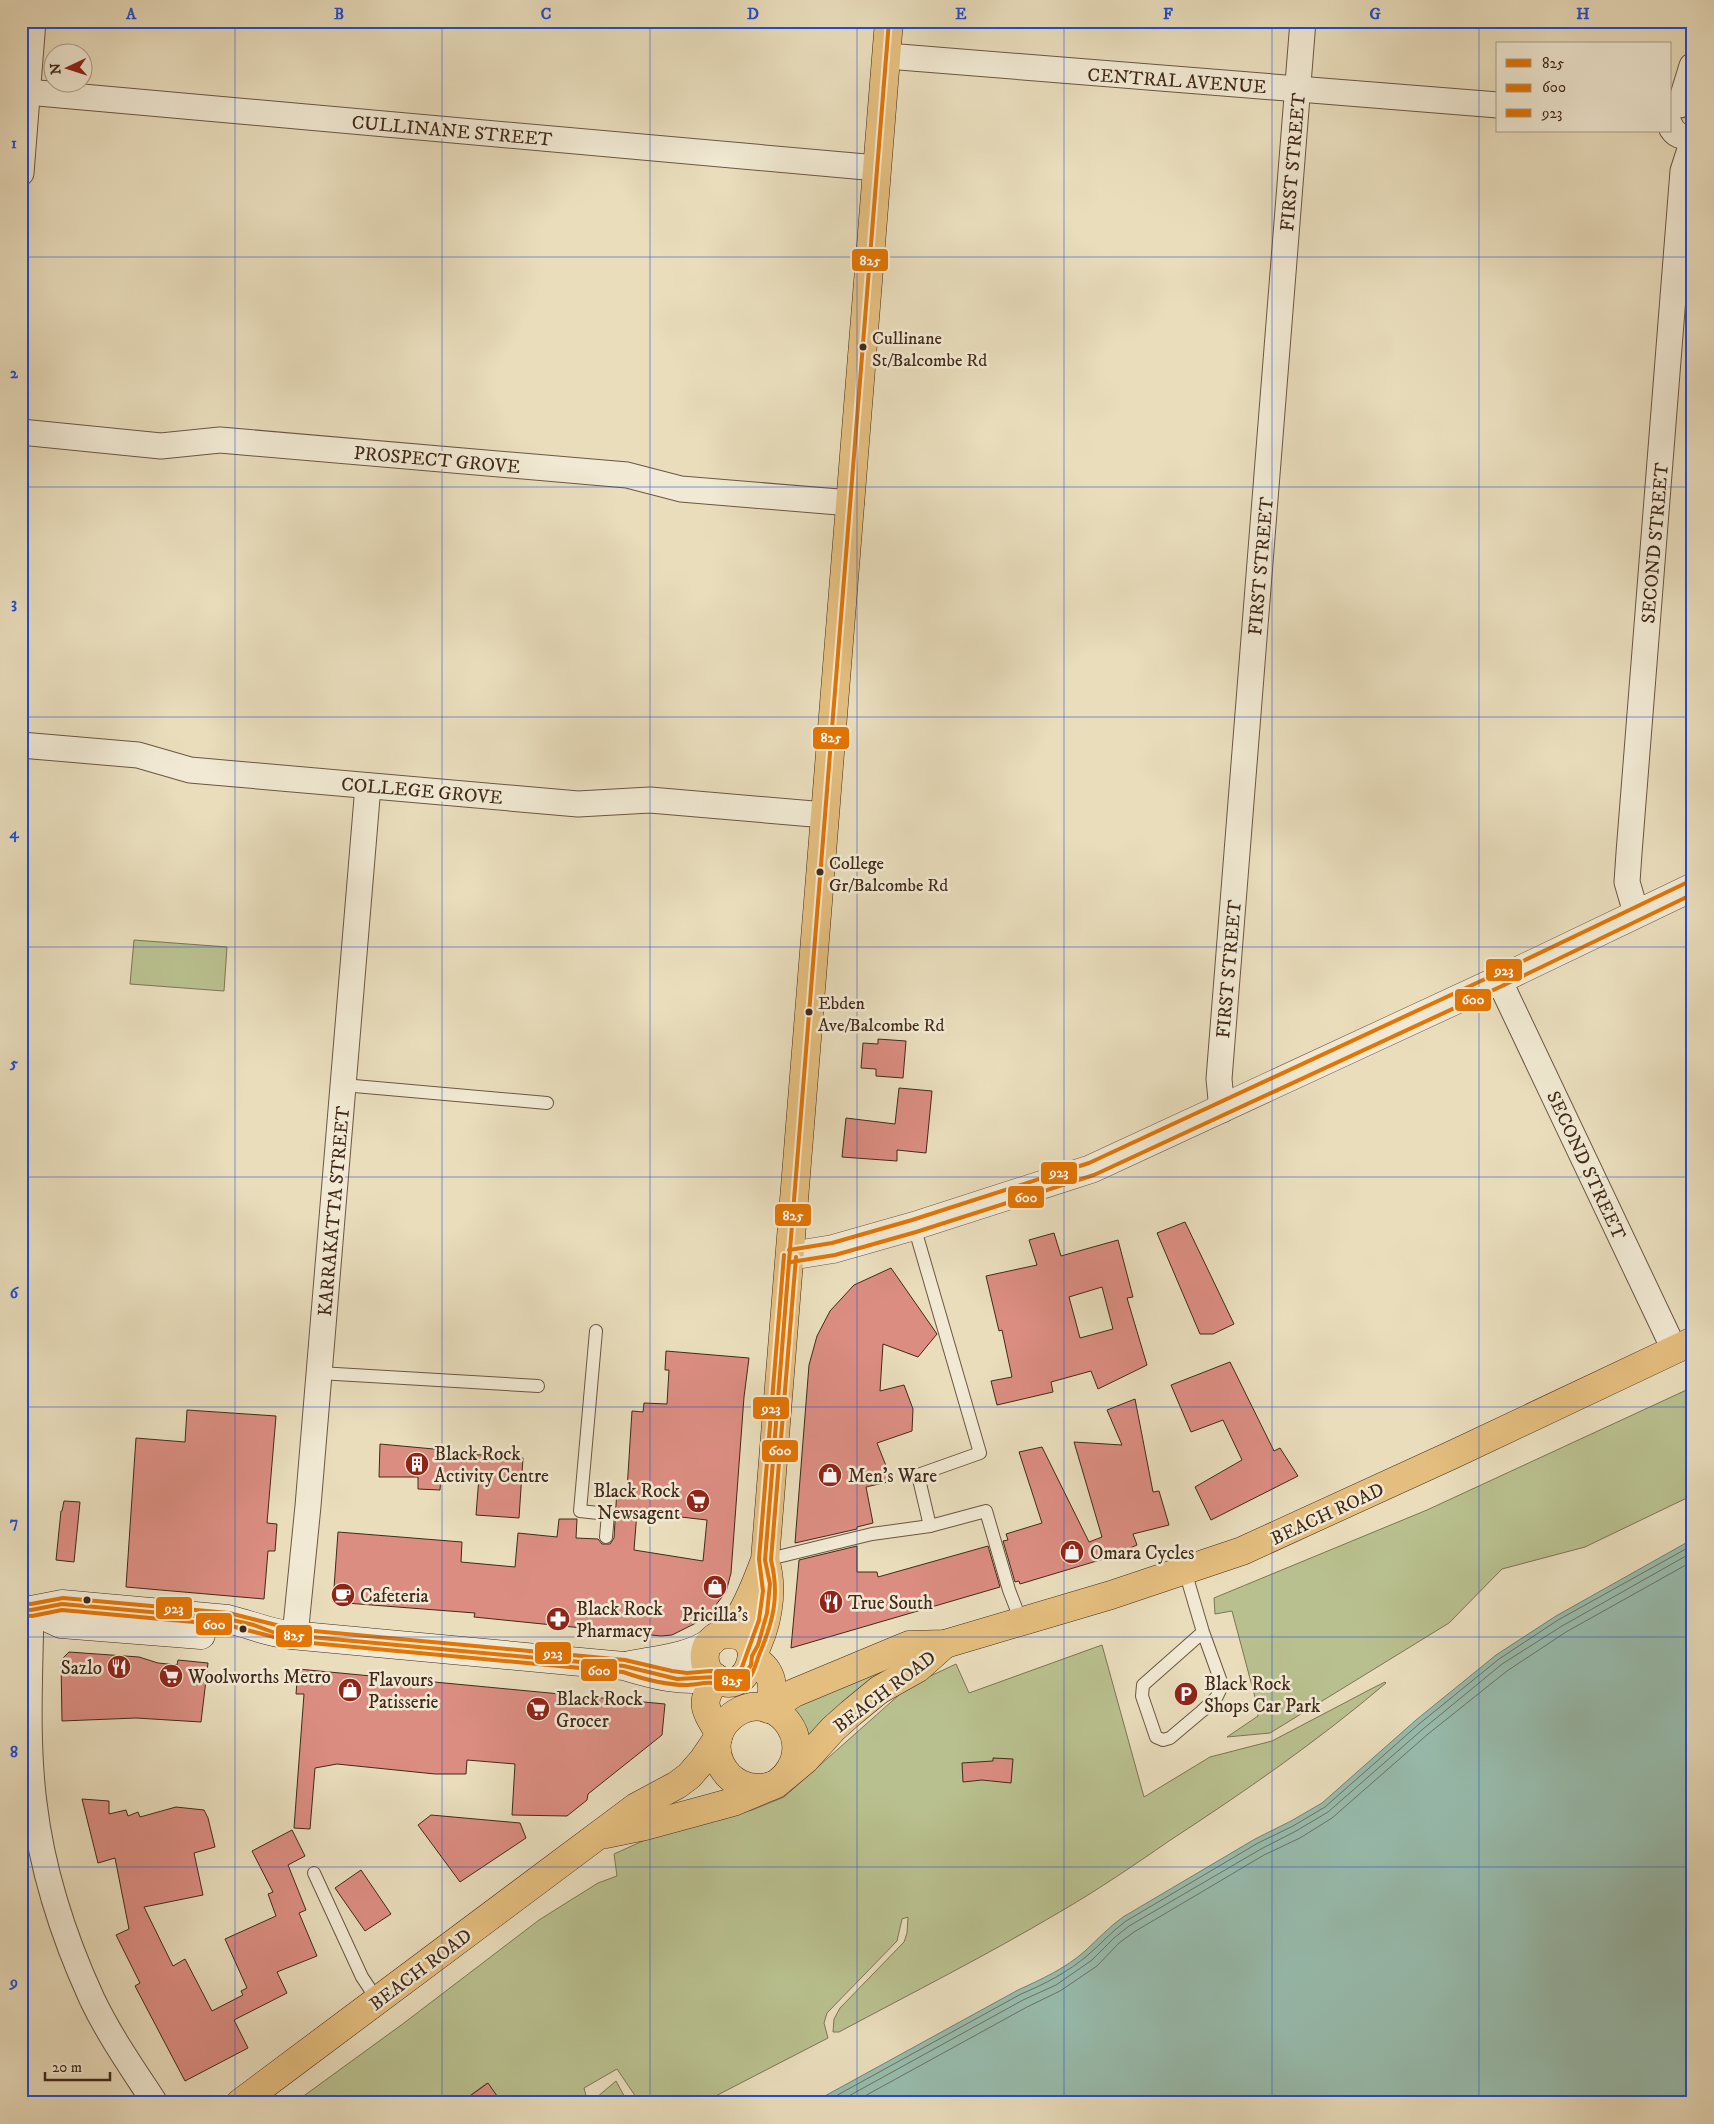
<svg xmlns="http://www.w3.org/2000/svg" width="1714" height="2124" viewBox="0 0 1714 2124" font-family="'IM FELL DW Pica',serif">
	<rect width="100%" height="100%" fill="#e9ddbc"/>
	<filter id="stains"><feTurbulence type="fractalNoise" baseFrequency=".004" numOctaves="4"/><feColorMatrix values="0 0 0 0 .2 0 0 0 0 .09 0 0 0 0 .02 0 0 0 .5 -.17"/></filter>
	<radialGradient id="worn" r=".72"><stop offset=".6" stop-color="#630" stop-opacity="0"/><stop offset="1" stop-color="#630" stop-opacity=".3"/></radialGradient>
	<g fill="#b9c08f" stroke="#7d7454">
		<path d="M134 940 227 947 224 991 130 984Z"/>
		<path d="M1693 1387V1495L1585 1547 1502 1569 1449 1623 1270 1733 1227 1737 1258 1716 1256 1701 1232 1611 1215 1614 1214 1598 1427 1510Z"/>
		<path d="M1102 1645 1144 1797 1210 1757 1272 1741 1371 1689 1385 1682 1386 1683C1318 1741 1244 1792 1169 1841 1133 1866 1096 1891 1058 1913 987 1955 912 1993 839 2032H833L834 2019 840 2008 904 1942 907 1933 908 1917 902 1919 897 1941 827 2013 824 2023 828 2038 702 2103H640L617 2069 584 2088 588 2103H502L487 2083 460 2103H294L404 2023 539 1920 598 1883 617 1876 614 1854 656 1835 752 1810 784 1797 909 1686 956 1664 969 1693Z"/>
		<path d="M879 1667 882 1674 807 1738H803L793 1707Z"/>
		<path d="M616 2081 628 2103H590Z"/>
	</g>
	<path fill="#98bcad" stroke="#758172" d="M1693 1539V2103H812L1018 1990C1042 1979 1066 1968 1085 1951 1098 1939 1109 1927 1123 1917L1255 1839 1291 1821 1322 1803 1416 1720 1496 1655 1556 1616Z"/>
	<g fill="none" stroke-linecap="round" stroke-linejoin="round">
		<g stroke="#6c7264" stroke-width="1">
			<path d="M823 2103 1021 1994C1045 1984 1068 1972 1088 1955 1101 1944 1112 1931 1126 1921L1258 1843 1293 1826 1325 1807 1419 1724 1499 1659 1558 1620 1693 1545"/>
			<path d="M836 2103 1023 2000 1056 1985 1092 1960 1114 1938 1129 1926 1261 1849 1296 1831 1328 1812 1423 1729 1502 1664 1562 1626 1693 1552"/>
			<path d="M852 2103 1027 2007 1060 1991 1097 1966 1119 1943 1134 1932 1264 1855 1300 1838 1332 1818 1428 1734 1507 1671 1566 1632 1693 1561"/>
		</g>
	</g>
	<g fill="#db8d81" stroke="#41291a" fill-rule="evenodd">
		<path d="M878 1039 906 1041 903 1078 876 1076V1069L861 1068 863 1043 878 1044Z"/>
		<path d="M899 1088 932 1091 926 1153 897 1150V1161L842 1157 846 1118 895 1124Z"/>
		<path d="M1185 1222 1234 1324 1213 1334H1200L1157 1233Z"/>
		<path d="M1054 1233 1061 1256 1118 1240 1133 1297 1127 1298 1147 1365 1098 1389 1091 1371 1051 1382 1053 1392 997 1405 991 1381 1012 1377 1002 1330 999 1331 986 1276 1037 1265 1029 1240ZM1102 1287 1113 1329 1080 1338 1069 1297Z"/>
		<path d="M891 1268 937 1334 918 1357 883 1344 880 1391 904 1385 913 1409 912 1431 877 1443 892 1481 866 1487 873 1523 857 1527V1529L795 1543 809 1365 817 1336 830 1311 854 1285Z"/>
		<path d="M666 1351 749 1358 744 1397 731 1573 726 1592 711 1611 694 1624 672 1635 661 1636 474 1617 475 1613 333 1602 338 1532 462 1542 461 1562 515 1567 518 1533 557 1537 559 1519H577L576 1538 598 1539 602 1544H610L614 1538 617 1489 627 1490 632 1411 643 1412 644 1403 667 1404 669 1370H665ZM637 1512 707 1520 703 1561 634 1550Z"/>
		<path d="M1230 1362 1274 1451 1280 1448 1298 1476 1211 1520 1195 1487 1242 1460 1223 1420 1191 1432 1171 1385Z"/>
		<path d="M1135 1399 1153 1492 1159 1491 1169 1525 1133 1534 1137 1545 1110 1557 1020 1584 1019 1581 1015 1582 1003 1541 1008 1540 1006 1534 1042 1523 1019 1452 1042 1447 1089 1542 1102 1537 1074 1442 1122 1445 1107 1410Z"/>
		<path d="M187 1410 276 1416 267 1523 277 1524 275 1551H268L264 1599 126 1587 136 1438 185 1442Z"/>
		<path d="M380 1444 455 1451V1453L523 1458 519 1518 476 1515 479 1477H441L440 1490 418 1489V1477H379Z"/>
		<path d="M64 1501 80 1502 74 1562 56 1560 61 1511H62Z"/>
		<path d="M857 1546V1572H877L878 1577 988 1546 1000 1587 791 1648 799 1560Z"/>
		<path d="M69 1652 139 1657 158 1663 177 1665 178 1660 208 1663 201 1722 136 1718 62 1721 61 1660Z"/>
		<path d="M298 1669 665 1704 662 1735 588 1794 587 1800 567 1816 512 1815 515 1764 467 1760 466 1774H435L337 1764 315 1768 310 1829 294 1828 304 1694H296Z"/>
		<path d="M993 1758 1013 1759 1011 1783 982 1780 963 1782 962 1763 993 1761Z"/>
		<path d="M82 1799 109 1801V1814L126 1810 128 1816 138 1812 140 1817 176 1807 204 1810 208 1818 215 1847 194 1853 203 1895 144 1907 173 1966 185 1959 212 2011 243 1995 241 1991 247 1988 225 1939 276 1916 268 1894 273 1892 252 1851 292 1830 305 1856 288 1865 306 1910 299 1913 317 1956 277 1972 287 1993 234 2020 248 2048 185 2081 135 1986 140 1983 116 1935 129 1929 115 1858 98 1863Z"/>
		<path d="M431 1815 520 1823 526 1838 460 1882 418 1825Z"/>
		<path d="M361 1870 391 1914 365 1931 335 1888Z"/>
		<path d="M488 2083 502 2103H460Z"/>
	</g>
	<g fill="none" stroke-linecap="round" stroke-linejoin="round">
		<g stroke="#6b5642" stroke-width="14">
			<g id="service">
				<path d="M343 1085 547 1103"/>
				<path d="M914 1226 980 1453 918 1475 930 1526"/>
				<path d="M596 1331 580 1511 608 1514 606 1537"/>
				<path d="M319 1373 538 1386"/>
				<path d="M765 1560 872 1534 930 1526 986 1511 1009 1590 1021 1621"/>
				<path d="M1185 1571 1203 1632 1220 1679V1690L1216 1698 1202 1711 1170 1738 1163 1740 1156 1737 1142 1696 1143 1685 1203 1632"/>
				<path d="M21 1837 39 1835"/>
				<path d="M314 1873 362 1977 378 2001"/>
			</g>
		</g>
		<g stroke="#6b5642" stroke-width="27">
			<g id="minor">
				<path d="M887 56 1498 105"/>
				<path d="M27 92 877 168"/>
				<path d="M1680 105 1692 66"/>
				<path d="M1670 125C1674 135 1683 139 1693 135"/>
				<path d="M21 173 33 21"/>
				<path d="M21 432 161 446 220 440 627 475 681 489 851 503"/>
				<path d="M21 745 138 755 190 770 578 804 650 800 825 815"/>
				<path d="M1636 913 1627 882 1629 853 1683 171 1693 140"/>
				<path d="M1499 980 1674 1349"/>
				<path d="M1222 1110 1219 1079 1303 21"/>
				<path d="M31 1610C30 1674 26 1740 34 1803 42 1870 64 1938 92 1999 109 2035 133 2069 155 2103"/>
				<path d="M295 1636 308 1506 368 786"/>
			</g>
		</g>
		<g stroke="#6b5642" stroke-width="29">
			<path id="tertiary" d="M790 1256 833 1249 914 1226 1091 1169 1499 980 1693 887"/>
		</g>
		<g stroke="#41291a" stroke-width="29">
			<g id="secondary">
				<path d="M21 1609 31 1610 62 1604 228 1619C249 1624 269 1633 291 1635L624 1666C654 1675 683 1683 715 1677"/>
				<path d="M31 1610 61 1624 201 1635"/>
				<path d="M630 1665C655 1660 692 1657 712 1641"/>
			</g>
		</g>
		<g stroke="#41291a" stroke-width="29">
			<g id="primary">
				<path d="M722 1635C776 1627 746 1708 712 1675 704 1668 703 1655 707 1646 713 1635 728 1632 736 1622 749 1604 757 1580 765 1560L889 21"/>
				<path d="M752 1656C767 1628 774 1594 766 1563"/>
				<path d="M752 1658C773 1669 776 1688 768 1709"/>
				<path d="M718 1679C697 1701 706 1711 719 1733"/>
				<path d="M770 1709 794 1693 902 1648 909 1645 945 1644 1111 1595 1242 1551 1454 1454 1693 1341"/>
				<path d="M771 1786C725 1799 695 1740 736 1713 775 1688 816 1740 786 1775"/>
				<path d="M606 1834 645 1826 733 1802 776 1784 805 1760 833 1729 851 1713 879 1690 918 1668 945 1644"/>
				<path d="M240 2103 636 1807 677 1785 689 1776 703 1760 718 1738"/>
			</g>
		</g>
		<use href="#service" stroke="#f1e9d3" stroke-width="12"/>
		<use href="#minor" stroke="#f1e9d3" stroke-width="25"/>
		<use href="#tertiary" stroke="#f1e9d3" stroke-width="28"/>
		<use href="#secondary" stroke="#f1e9d3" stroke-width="28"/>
		<use href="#primary" stroke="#e4be7e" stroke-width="28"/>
		<g stroke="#f1e9d3" stroke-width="8">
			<path id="bus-1" d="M21 1609 31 1610 62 1604 228 1619 254 1625 278 1634 624 1666 677 1679 715 1677 730 1681 744 1675 751 1665 752 1656 758 1645 767 1613 770 1584 765 1560 889 21"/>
		</g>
		<g stroke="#f1e9d3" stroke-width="8">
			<g id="bus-2">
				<path d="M791 1262 835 1255 916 1232 1094 1175 1502 986 1693 894"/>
				<path d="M21 1615 32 1616 62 1610 227 1625 290 1641 623 1672C643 1679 664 1685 686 1685 695 1685 704 1682 713 1683 722 1684 729 1689 739 1686 753 1680 754 1668 759 1655 773 1622 780 1596 771 1560L796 1257"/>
			</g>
		</g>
		<g stroke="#f1e9d3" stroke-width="8">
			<g id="bus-3">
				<path d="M789 1250 832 1243 912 1220 1089 1163 1496 974 1690 881"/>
				<path d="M22 1603 31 1604 63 1598 229 1613 292 1629 625 1660 672 1671 687 1673 711 1671 734 1674 742 1667 759 1620 763 1591 759 1559 784 1255"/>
			</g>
		</g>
		<use href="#bus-1" stroke="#e27504" stroke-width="4"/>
		<use href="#bus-2" stroke="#e27504" stroke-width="4"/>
		<use href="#bus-3" stroke="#e27504" stroke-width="4"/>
	</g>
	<path fill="none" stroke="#1d4ed8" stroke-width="1" stroke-opacity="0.55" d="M235 21V2103M442 21V2103M650 21V2103M857 21V2103M1064 21V2103M1272 21V2103M1479 21V2103M21 257H1693M21 487H1693M21 717H1693M21 947H1693M21 1177H1693M21 1407H1693M21 1637H1693M21 1867H1693"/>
	<defs>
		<g id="building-disc" transform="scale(1.25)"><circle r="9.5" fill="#8f2418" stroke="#f1e9d3"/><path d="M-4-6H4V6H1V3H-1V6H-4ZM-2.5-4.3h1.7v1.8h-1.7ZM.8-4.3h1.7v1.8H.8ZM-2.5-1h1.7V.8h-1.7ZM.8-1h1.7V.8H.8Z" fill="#fff"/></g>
		<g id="shop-disc" transform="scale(1.25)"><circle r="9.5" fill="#8f2418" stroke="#f1e9d3"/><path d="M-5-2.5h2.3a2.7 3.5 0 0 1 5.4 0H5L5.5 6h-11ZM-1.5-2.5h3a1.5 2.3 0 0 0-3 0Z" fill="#fff"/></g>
		<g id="supermarket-disc" transform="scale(1.25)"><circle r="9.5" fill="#8f2418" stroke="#f1e9d3"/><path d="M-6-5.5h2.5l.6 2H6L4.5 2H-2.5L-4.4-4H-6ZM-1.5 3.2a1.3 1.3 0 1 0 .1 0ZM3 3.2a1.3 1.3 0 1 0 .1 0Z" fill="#fff"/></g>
		<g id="cafe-disc" transform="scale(1.25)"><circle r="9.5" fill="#8f2418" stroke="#f1e9d3"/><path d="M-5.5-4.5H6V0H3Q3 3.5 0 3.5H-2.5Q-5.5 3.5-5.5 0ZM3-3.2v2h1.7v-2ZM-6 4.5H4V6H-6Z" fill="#fff"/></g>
		<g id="restaurant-disc" transform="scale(1.25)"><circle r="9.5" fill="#8f2418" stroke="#f1e9d3"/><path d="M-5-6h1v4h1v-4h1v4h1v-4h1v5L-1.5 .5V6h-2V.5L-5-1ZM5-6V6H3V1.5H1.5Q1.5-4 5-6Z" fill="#fff"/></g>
		<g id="pharmacy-disc" transform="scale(1.25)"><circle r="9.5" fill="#8f2418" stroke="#f1e9d3"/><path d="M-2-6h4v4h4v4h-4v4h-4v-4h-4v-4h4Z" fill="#fff"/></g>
		<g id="parking-disc" transform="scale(1.25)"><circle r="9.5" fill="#8f2418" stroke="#f1e9d3"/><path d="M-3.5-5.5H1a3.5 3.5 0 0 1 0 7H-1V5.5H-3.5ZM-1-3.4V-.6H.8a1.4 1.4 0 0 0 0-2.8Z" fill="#fff"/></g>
	</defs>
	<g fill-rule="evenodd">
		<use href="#building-disc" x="417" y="1464"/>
		<use href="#shop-disc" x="830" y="1475"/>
		<use href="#supermarket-disc" x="698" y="1501"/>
		<use href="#shop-disc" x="1072" y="1552"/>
		<use href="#shop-disc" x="715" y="1587"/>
		<use href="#cafe-disc" x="343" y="1595"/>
		<use href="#restaurant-disc" x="831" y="1602"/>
		<use href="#pharmacy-disc" x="558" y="1619"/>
		<use href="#restaurant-disc" x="119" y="1667"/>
		<use href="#supermarket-disc" x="171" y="1676"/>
		<use href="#shop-disc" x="350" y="1690"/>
		<use href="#parking-disc" x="1186" y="1694"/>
		<use href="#supermarket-disc" x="538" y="1709"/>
	</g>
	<g fill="#41291a" stroke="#f1e9d3" stroke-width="2">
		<circle cx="863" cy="347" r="4.5"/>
		<circle cx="820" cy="872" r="4.5"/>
		<circle cx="809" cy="1012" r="4.5"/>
		<circle cx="87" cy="1600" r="4.5"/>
		<circle cx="243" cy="1629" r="4.5"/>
	</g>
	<g text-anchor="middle" stroke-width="5" stroke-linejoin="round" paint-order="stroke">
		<g font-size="18" fill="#41291a" stroke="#f1e9d3" text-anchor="start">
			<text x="872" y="344">Cullinane<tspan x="872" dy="22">St/Balcombe Rd</tspan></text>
			<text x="829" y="869">College<tspan x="829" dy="22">Gr/Balcombe Rd</tspan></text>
			<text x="818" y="1009">Ebden<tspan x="818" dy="22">Ave/Balcombe Rd</tspan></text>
		</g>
		<g font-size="19" fill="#41291a" stroke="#f1e9d3">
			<text transform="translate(1177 80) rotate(4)" y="7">CENTRAL AVENUE</text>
			<text transform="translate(452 130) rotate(5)" y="7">CULLINANE STREET</text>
			<text transform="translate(1292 162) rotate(-85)" y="7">FIRST STREET</text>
			<text transform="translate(437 459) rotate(5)" y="7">PROSPECT GROVE</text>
			<text transform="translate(1654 543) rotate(-85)" y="7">SECOND STREET</text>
			<text transform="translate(1260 566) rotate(-85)" y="7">FIRST STREET</text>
			<text transform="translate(422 790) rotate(5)" y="7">COLLEGE GROVE</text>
			<text transform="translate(1228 969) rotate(-85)" y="7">FIRST STREET</text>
			<text transform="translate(1587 1165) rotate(65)" y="7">SECOND STREET</text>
			<text transform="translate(333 1211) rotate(-85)" y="7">KARRAKATTA STREET</text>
			<text transform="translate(1327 1513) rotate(-25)" y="7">BEACH ROAD</text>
			<text transform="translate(884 1691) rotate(-37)" y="7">BEACH ROAD</text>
			<text transform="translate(420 1969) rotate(-37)" y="7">BEACH ROAD</text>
		</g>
		<g font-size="19" fill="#41291a" stroke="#f1e9d3" text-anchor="start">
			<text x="434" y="1460">Black Rock<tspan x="434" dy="22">Activity Centre</tspan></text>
			<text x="848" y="1482">Men's Ware</text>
			<text x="680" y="1497" text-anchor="end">Black Rock<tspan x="680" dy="22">Newsagent</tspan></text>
			<text x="1090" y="1559">Omara Cycles</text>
			<text x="360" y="1602">Cafeteria</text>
			<text x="848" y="1609">True South</text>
			<text x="576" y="1615">Black Rock<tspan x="576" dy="22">Pharmacy</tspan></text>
			<text x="715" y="1621" text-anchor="middle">Pricilla's</text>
			<text x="102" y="1674" text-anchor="end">Sazlo</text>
			<text x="188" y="1683">Woolworths Metro</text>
			<text x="368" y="1686">Flavours<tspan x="368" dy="22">Patisserie</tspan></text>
			<text x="1204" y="1690">Black Rock<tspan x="1204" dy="22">Shops Car Park</tspan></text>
			<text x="556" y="1705">Black Rock<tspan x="556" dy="22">Grocer</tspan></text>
		</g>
	</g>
	<g stroke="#f1e9d3" stroke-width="2">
		<rect x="851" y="248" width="38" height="24" rx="5" fill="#e27504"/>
		<rect x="812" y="726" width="38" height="24" rx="5" fill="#e27504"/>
		<rect x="1485" y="958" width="38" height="24" rx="5" fill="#e27504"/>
		<rect x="1454" y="988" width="38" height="24" rx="5" fill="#e27504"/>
		<rect x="1040" y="1161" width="38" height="24" rx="5" fill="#e27504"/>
		<rect x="1007" y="1185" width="38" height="24" rx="5" fill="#e27504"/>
		<rect x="774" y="1203" width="38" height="24" rx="5" fill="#e27504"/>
		<rect x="752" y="1396" width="38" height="24" rx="5" fill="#e27504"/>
		<rect x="761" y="1439" width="38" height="24" rx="5" fill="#e27504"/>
		<rect x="155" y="1596" width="38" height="24" rx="5" fill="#e27504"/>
		<rect x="195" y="1612" width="38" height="24" rx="5" fill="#e27504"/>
		<rect x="275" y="1624" width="38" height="24" rx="5" fill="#e27504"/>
		<rect x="534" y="1641" width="38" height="24" rx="5" fill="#e27504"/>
		<rect x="580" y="1658" width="38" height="24" rx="5" fill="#e27504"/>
		<rect x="713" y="1668" width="38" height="24" rx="5" fill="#e27504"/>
	</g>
	<g font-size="14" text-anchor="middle" font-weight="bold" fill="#fff">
		<text x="870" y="265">825</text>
		<text x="831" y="742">825</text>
		<text x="1504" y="975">923</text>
		<text x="1473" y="1004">600</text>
		<text x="1059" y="1177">923</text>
		<text x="1026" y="1202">600</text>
		<text x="793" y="1220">825</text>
		<text x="771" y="1413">923</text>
		<text x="780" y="1455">600</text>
		<text x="174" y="1613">923</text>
		<text x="214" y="1629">600</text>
		<text x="294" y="1640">825</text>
		<text x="553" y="1658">923</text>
		<text x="599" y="1675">600</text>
		<text x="732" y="1685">825</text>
	</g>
	<rect width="1714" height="2124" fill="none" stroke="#e9ddbc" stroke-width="55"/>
	<rect x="1496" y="42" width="175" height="90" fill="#f1e9d3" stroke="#ab9c89"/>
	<rect x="1506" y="59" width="25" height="8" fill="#e27504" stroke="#ab9c89"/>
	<text x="1542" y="68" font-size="15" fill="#41291a">825</text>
	<rect x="1506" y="84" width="25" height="8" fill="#e27504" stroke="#ab9c89"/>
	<text x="1542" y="92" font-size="15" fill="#41291a">600</text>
	<rect x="1506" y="109" width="25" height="8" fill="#e27504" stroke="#ab9c89"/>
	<text x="1542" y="118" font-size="15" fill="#41291a">923</text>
	<g transform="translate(68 68) rotate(266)"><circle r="24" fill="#f1e9d3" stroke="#ab9c89"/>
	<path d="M0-4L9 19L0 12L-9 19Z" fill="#8f2418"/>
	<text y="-8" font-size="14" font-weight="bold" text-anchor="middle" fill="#41291a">N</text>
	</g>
	<path d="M45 2072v8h65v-8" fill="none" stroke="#41291a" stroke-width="2.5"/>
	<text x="52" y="2072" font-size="15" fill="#41291a" stroke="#f1e9d3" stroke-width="4" paint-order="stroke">20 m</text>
	<rect x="28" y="28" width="1658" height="2068" fill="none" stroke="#1d4ed8" stroke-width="2"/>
	<g font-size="16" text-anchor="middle" font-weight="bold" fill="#1d4ed8">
		<text x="131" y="19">A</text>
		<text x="339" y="19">B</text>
		<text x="546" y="19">C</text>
		<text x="753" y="19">D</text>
		<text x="961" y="19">E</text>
		<text x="1168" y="19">F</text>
		<text x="1375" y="19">G</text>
		<text x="1583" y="19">H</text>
		<text x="14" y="148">1</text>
		<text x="14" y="378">2</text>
		<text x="14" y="608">3</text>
		<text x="14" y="838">4</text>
		<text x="14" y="1068">5</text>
		<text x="14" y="1298">6</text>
		<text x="14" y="1527">7</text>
		<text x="14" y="1757">8</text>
		<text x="14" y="1987">9</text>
	</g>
	<rect width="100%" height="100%" filter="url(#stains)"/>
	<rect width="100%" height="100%" fill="url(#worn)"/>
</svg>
